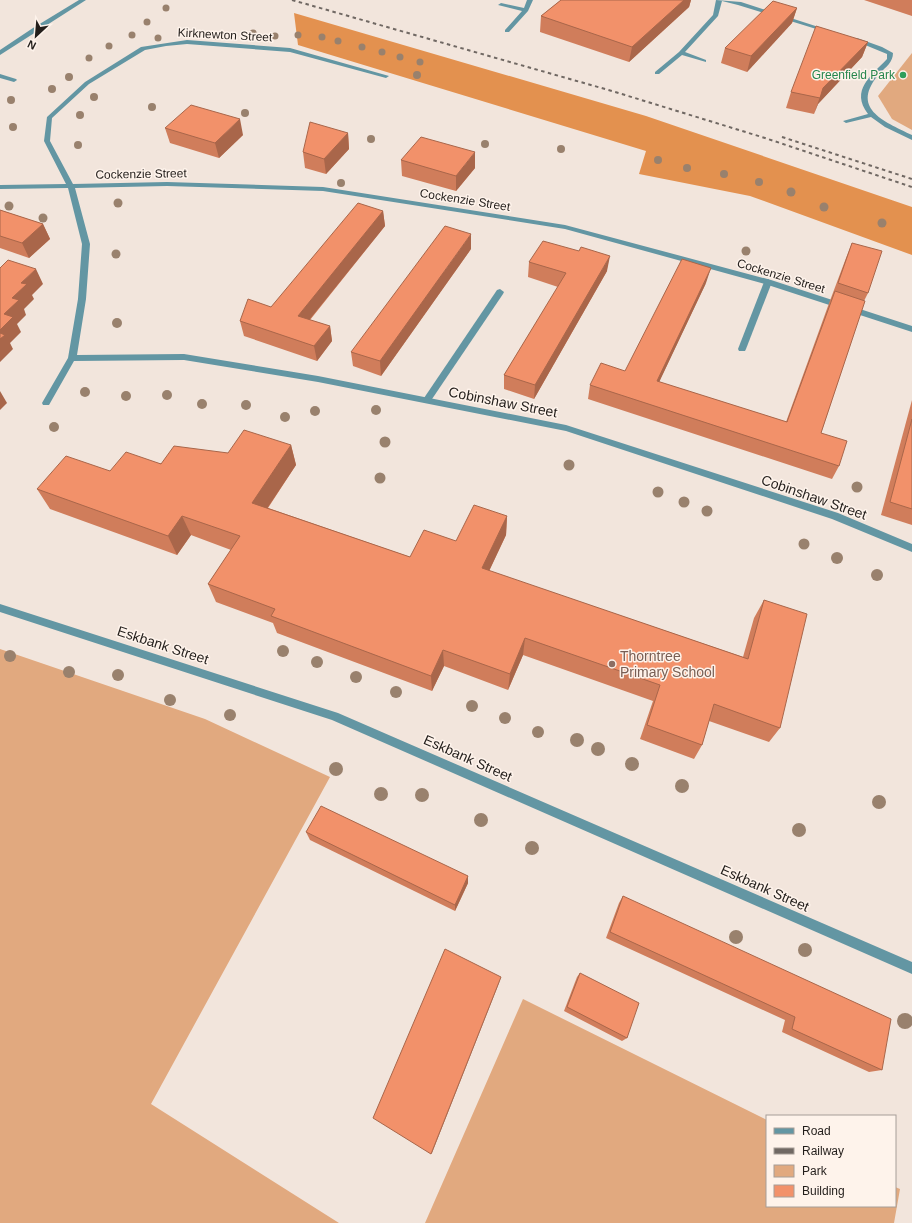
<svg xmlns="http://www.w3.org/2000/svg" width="912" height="1223" viewBox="0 0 912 1223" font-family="Arial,sans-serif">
	<rect width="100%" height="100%" fill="#f2e5dc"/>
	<g fill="#e1a97f">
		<path d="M912 53V130L892 119 878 96Z"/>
		<path d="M0 649 205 719 330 777 151 1104 339 1223H0Z"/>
		<path d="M523 999 767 1120V1206H895V1187L900 1189 894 1223H425Z"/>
	</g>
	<path fill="#e3914f" d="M294 13 646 116 912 207V255L750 196 639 174 646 151 298 45Z"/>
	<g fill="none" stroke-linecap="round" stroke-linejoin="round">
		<g fill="#6396a3" fill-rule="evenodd">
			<path d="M768 279 772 282 746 349 745 351H739L738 349 764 282Z"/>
			<path d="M500 289 504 292 503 294 430 402H424L423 400 424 398 497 290Z"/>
		</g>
		<g fill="#6396a3" fill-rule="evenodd">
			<path d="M79 0H86L0 55V50L33 28Z"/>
			<path d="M527 0H533L528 11 509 32H505V30L522 11 498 5 501 3 524 8Z"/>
			<path d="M716 0 741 2 831 31 826 32 738 5 722 1 718 16 685 52 706 60V62L682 55 659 74H655V72L679 52 713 15Z"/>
			<path d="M853 38H857L882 47 893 53C893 62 886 67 880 73 849 108 883 121 912 135V140L885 127 871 117 846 123 843 121 868 114C850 90 871 76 887 59V54L853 40Z"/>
			<path d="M187 40 290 48 389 76 386 78 290 52 187 44 166 46 145 50 89 84 52 118 50 141 73 184 167 182 323 187 565 225 771 280 912 326V332L765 284 565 229 323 191 167 186 75 188 90 244 86 299 77 355 184 354 318 376 566 425 838 513 912 544V552L832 519 566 431 318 382 184 360 74 361 49 405H43L42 403 68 358 78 299 82 244 68 188 0 189V185L66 184 44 141 47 117 85 82 141 47Z"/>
			<path d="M0 74 16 79 17 80 14 82 0 78Z"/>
			<path d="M0 604 338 713 912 962V974L332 720 0 612Z"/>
		</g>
		<g stroke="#706863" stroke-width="2" stroke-dasharray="3.5 3.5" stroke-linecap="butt">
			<path d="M292 0 612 91 765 138 912 187"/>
			<path d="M782 137 912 179"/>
		</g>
	</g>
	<g fill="#99816d">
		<circle cx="166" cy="8" r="3.5"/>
		<circle cx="147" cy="22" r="3.5"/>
		<circle cx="253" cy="33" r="3.5"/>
		<circle cx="132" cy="35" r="3.5"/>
		<circle cx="298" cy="35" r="3.5"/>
		<circle cx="216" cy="36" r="3.5"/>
		<circle cx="275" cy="36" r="3.5"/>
		<circle cx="322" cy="37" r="3.5"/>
		<circle cx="158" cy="38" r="3.5"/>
		<circle cx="338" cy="41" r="3.5"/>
		<circle cx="109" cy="46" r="3.5"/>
		<circle cx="362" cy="47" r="3.5"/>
		<circle cx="382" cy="52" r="3.5"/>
		<circle cx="400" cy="57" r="3.5"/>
		<circle cx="89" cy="58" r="3.5"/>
		<circle cx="420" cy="62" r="3.5"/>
		<circle cx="417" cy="75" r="4"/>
		<circle cx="69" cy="77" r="4"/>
		<circle cx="52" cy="89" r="4"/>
		<circle cx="94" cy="97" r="4"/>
		<circle cx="11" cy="100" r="4"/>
		<circle cx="152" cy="107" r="4"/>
		<circle cx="245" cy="113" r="4"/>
		<circle cx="80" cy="115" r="4"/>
		<circle cx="13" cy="127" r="4"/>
		<circle cx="371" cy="139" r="4"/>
		<circle cx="485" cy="144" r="4"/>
		<circle cx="78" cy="145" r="4"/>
		<circle cx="561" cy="149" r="4"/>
		<circle cx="658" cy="160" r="4"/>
		<circle cx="687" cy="168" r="4"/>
		<circle cx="724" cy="174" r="4"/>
		<circle cx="759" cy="182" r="4"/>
		<circle cx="341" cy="183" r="4"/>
		<circle cx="791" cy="192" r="4.5"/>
		<circle cx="118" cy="203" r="4.5"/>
		<circle cx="9" cy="206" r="4.5"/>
		<circle cx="824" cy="207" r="4.5"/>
		<circle cx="43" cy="218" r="4.5"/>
		<circle cx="882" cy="223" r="4.5"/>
		<circle cx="746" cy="251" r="4.5"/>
		<circle cx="116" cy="254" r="4.5"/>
		<circle cx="117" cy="323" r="5"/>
		<circle cx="85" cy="392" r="5"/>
		<circle cx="167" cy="395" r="5"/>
		<circle cx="126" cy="396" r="5"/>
		<circle cx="202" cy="404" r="5"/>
		<circle cx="246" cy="405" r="5"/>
		<circle cx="376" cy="410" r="5"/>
		<circle cx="315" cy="411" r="5"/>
		<circle cx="285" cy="417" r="5"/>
		<circle cx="54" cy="427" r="5"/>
		<circle cx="385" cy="442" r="5.5"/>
		<circle cx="569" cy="465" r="5.5"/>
		<circle cx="380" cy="478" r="5.5"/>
		<circle cx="857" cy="487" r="5.5"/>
		<circle cx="658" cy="492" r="5.5"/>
		<circle cx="684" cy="502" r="5.5"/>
		<circle cx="707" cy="511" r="5.5"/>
		<circle cx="804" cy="544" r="5.5"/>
		<circle cx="837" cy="558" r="6"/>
		<circle cx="877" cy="575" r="6"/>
		<circle cx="283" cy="651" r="6"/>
		<circle cx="10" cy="656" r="6"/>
		<circle cx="317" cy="662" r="6"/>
		<circle cx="69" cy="672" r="6"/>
		<circle cx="118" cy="675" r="6"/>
		<circle cx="356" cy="677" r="6"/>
		<circle cx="396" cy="692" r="6"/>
		<circle cx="170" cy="700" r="6"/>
		<circle cx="472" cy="706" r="6"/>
		<circle cx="230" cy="715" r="6"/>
		<circle cx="505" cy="718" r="6"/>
		<circle cx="538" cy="732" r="6"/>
		<circle cx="577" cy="740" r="7"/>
		<circle cx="598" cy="749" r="7"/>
		<circle cx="632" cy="764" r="7"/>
		<circle cx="336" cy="769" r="7"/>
		<circle cx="682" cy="786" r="7"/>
		<circle cx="381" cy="794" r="7"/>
		<circle cx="422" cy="795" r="7"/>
		<circle cx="879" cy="802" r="7"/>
		<circle cx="481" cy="820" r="7"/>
		<circle cx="799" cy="830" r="7"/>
		<circle cx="532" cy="848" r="7"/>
		<circle cx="736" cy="937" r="7"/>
		<circle cx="805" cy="950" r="7"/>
		<circle cx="905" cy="1021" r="8"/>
	</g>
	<g fill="#d07d5b">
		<path d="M561 0H691L689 7 629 62 540 32 541 16Z"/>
		<path d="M864 0H912V16Z"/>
		<path d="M797 8 792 23 747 72 721 63 725 48Z"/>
		<path d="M868 42 862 57 818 104 814 114 786 108 791 92Z"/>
		<path d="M165 128 243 135 219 158 170 143Z"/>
		<path d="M348 133 349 149 326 174 305 168 303 152Z"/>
		<path d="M401 160 475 168 456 191 402 176Z"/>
		<path d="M0 210 43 224 50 239 29 258 0 248Z"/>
		<path d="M383 211 385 226 310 320 330 326 332 341 317 361 244 336 240 321 271 307Z"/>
		<path d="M852 243 868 293 864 301 821 433 839 466 832 479 588 399 590 385 625 371 706 283 659 382 786 422 828 306 846 258Z"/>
		<path d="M471 249 381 376 353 366 351 352Z"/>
		<path d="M529 262 607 271 534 399 504 389V375L558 287 528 277Z"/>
		<path d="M912 400V525L881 515Z"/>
		<path d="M291 445 296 465 268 508 410 557 456 541 507 516 506 535 489 571 743 657 754 618 764 600 780 728 769 742 709 721 702 745 694 759 640 739 653 701 523 655 508 690 444 666 432 691 277 633 273 623 216 602 208 584 231 550 191 535 177 555 50 509 37 489 110 471 228 453Z"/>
		<path d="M306 832 468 876V883L455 911 310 840Z"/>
		<path d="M623 896 882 1070 869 1072 782 1032 785 1020 606 938 619 903Z"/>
		<path d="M580 973 627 1038 622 1041 564 1011 577 977Z"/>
	</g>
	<g fill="#a9664a">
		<path d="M684 0H691L689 7 629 62 632 47Z"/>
		<path d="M797 8 792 23 747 72 751 56Z"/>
		<path d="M868 42 862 57 818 104 814 114 823 88Z"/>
		<path d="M240 119 243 135 219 158 215 143Z"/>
		<path d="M348 133 349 149 326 174 324 159Z"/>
		<path d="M475 152V168L456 191V176Z"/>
		<path d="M383 211 385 226 301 330 298 316Z"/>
		<path d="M43 224 50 239 29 258 22 243Z"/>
		<path d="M471 234V249L381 376 380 361Z"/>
		<path d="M610 256 607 271 534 399 535 385Z"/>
		<path d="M711 268 706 283 653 395 657 381Z"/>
		<path d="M36 269 43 284 32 295 34 299 24 309 26 315 17 324 21 332 10 343 13 349 0 362V330L4 314 12 298 21 283Z"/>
		<path d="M330 326 332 341 317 361 314 346Z"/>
		<path d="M0 391 7 403 0 410Z"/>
		<path d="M291 445 296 465 258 522 252 503Z"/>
		<path d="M182 516 191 535 177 555 168 536Z"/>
		<path d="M507 516 506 535 482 586V568Z"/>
		<path d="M525 638 523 655 508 690 510 674Z"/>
		<path d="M443 650 444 666 432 691 431 676Z"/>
		<path d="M468 876V883L455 911V905Z"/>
		<path d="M501 977 499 983 432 1153 431 1154Z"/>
	</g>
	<g fill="#f2916a" stroke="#a9664a">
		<path d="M561 0H684L632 47 541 16Z"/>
		<path d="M773 1 797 8 751 56 725 48Z"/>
		<path d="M816 26 868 42 823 88 820 98 791 92Z"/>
		<path d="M191 105 240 119 215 143 165 128Z"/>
		<path d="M310 122 348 133 324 159 303 152Z"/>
		<path d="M421 137 475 152 456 176 401 160Z"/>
		<path d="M358 203 383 211 298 316 330 326 314 346 240 321 248 299 271 307Z"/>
		<path d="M0 210 43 224 22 243 0 236Z"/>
		<path d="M445 226 471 234 380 361 351 352Z"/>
		<path d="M543 241 579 251 581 247 610 256 535 385 504 375 566 273 529 262Z"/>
		<path d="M852 243 882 251 868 293 838 283Z"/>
		<path d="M682 259 711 268 657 381 787 422 835 291 865 301 821 433 847 441 839 466 590 385 601 363 625 371Z"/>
		<path d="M8 260 36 269 21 283 27 284 12 298 19 300 4 314 13 317 0 330V268Z"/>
		<path d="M0 333 5 335 0 339Z"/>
		<path d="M912 419V509L890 502Z"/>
		<path d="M244 430 291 445 252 503 410 557 424 530 456 541 474 505 507 516 482 568 748 659 764 600 807 614 780 728 714 704 702 745 647 725 660 685 525 638 510 674 443 650 431 676 271 616 275 609 208 584 240 536 182 516 168 536 37 489 66 456 110 471 126 452 161 464 174 446 228 453Z"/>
		<path d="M321 806 468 876 455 905 306 832Z"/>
		<path d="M623 896 891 1019 882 1070 792 1029 795 1017 610 932Z"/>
		<path d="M445 949 501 977 431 1154 373 1118Z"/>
		<path d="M580 973 639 1003 627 1038 567 1007Z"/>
	</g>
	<circle fill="#2e9e5b" stroke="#fef3eb" stroke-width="1.5" cx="903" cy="75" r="4"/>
	<circle fill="#8d6e63" stroke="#fef3eb" stroke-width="1.5" cx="612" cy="664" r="4"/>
	<g text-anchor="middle" stroke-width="3" stroke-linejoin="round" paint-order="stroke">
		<g font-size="12" fill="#231e1b" stroke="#fef3eb">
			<text transform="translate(225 35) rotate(3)" y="4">Kirknewton Street</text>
			<text transform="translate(141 174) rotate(-1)" y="4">Cockenzie Street</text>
			<text transform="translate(465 200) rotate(9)" y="4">Cockenzie Street</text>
			<text transform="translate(781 276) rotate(17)" y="4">Cockenzie Street</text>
		</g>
		<g font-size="12" fill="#27864d" stroke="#fef3eb" text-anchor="end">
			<text x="895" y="79">Greenfield Park</text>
		</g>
		<g font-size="14" fill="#231e1b" stroke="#fef3eb">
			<text transform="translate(503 402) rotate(11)" y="5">Cobinshaw Street</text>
			<text transform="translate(814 497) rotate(19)" y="5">Cobinshaw Street</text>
			<text transform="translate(163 645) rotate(18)" y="5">Eskbank Street</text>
			<text transform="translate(468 758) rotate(24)" y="5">Eskbank Street</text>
			<text transform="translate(765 888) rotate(24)" y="5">Eskbank Street</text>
		</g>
		<g font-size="14" fill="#785e54" stroke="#fef3eb" text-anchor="start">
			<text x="620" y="661">Thorntree<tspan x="620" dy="16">Primary School</tspan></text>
		</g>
	</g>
	<rect x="766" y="1115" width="130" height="92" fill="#fef3eb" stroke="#a69e98"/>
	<rect x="774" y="1128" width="20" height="6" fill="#6396a3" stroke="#a69e98"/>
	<text x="802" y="1135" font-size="12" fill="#231e1b">Road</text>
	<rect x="774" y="1148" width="20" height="6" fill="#706863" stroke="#a69e98"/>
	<text x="802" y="1155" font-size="12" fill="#231e1b">Railway</text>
	<rect x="774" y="1165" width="20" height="12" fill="#e1a97f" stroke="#a69e98"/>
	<text x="802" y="1175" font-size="12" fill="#231e1b">Park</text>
	<rect x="774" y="1185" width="20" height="12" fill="#f2916a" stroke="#a69e98"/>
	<text x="802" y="1195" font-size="12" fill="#231e1b">Building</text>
	<g transform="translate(36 36) rotate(206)" stroke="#fef3eb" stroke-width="3" paint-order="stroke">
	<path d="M0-3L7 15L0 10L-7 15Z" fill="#231e1b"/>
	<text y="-6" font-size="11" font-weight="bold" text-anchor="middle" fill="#231e1b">N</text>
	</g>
</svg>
